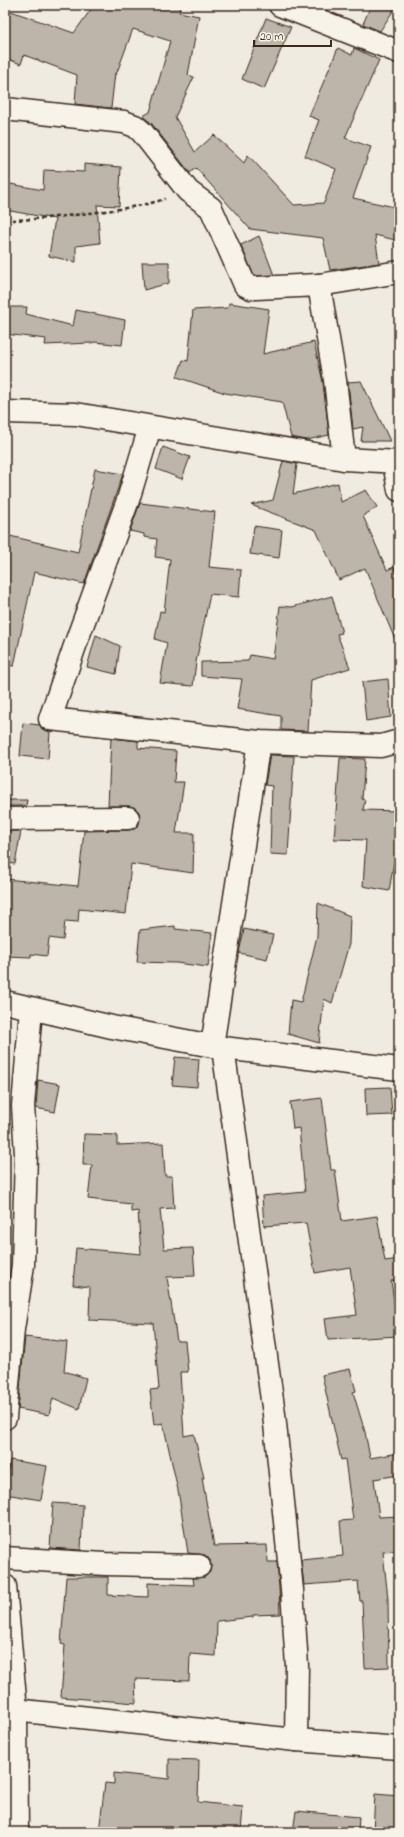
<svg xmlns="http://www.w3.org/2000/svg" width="404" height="1837" viewBox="0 0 404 1837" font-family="'Indie Flower',sans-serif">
	<rect width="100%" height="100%" fill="#efebe0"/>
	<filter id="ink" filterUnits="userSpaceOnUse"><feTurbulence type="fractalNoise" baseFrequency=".025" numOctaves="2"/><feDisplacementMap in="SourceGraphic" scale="8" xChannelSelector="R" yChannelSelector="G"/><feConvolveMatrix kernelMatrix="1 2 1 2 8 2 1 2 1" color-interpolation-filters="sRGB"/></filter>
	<g filter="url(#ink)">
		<g fill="#bdb5aa" stroke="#3b2a1e">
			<path d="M94 5H182L179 12 199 16 188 75 194 77 175 117 195 152 214 135 244 163 248 155 294 205 324 203 336 169 305 156 319 120 309 116 338 48 352 55 354 48 379 60 345 138 371 147 353 198 399 208V241L375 235 379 263 330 270 323 238 250 229 196 168 190 173 152 124 143 116 150 112 170 41 133 29 116 75 115 73 111 108 75 104 77 75 24 55 21 64 5 58V9L74 33Z"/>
			<path d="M371 5H397L380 31 363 24Z"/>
			<path d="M266 18 291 27 264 89 242 79Z"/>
			<path d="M84 164 121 167 119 206 97 205 100 243 76 246V262L49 256 55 219 5 210V183L43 190 44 170 84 172Z"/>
			<path d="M259 236 274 275 254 276 241 245Z"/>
			<path d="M142 262H169V283L144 290Z"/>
			<path d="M229 303 269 309 263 354 314 342 323 382 329 435 307 440 291 437 282 402 225 393 177 377 183 360 188 361 193 310 228 308Z"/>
			<path d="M5 307H27L26 314 73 326 76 310 125 320 122 345 95 342 91 343 45 345 46 339 5 334Z"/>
			<path d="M361 381 381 422 390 441H361L363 427 353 429 348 382Z"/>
			<path d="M163 447 190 457 182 479 156 469Z"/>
			<path d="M283 461 297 464 293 494 338 483 341 502 366 490 377 507 363 516 387 570 394 567 399 582V649L365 568 339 580 316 530 251 505 273 500Z"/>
			<path d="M95 469 123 474 84 584 34 572 14 666 5 665V558L10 536 78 552Z"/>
			<path d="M140 503 215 512 209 567 241 570 239 597 210 594 196 662 193 686 160 683 167 643 155 639 160 611 164 612 170 559 155 557 157 539 144 537V534L130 531Z"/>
			<path d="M254 526 282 530 279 558 250 554Z"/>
			<path d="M332 596 342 633 337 634 350 668 311 680 308 731 281 730V716L237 709 242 679 201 676V662L248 661 250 655 273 659 280 606 292 607Z"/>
			<path d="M96 635 120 646 116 674 87 667Z"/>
			<path d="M388 679 391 717 366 721 362 682Z"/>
			<path d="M23 723 40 725 42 729 50 732 48 759 20 756Z"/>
			<path d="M111 738 138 741V748L176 751 174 782H184L176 833H194L193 873 131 864 126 914 79 909 78 922 65 921 63 940 49 938 47 956 31 954V957L5 956V879L78 886 84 831 128 830 135 829 139 824 140 818 139 812 134 807 128 806H108Z"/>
			<path d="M270 755 294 756 288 855 270 854 272 786 265 785Z"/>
			<path d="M340 758 365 759 362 799 365 800 363 810 399 811V832L389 891 363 886 366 840 334 839Z"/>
			<path d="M5 800H27L26 806H5Z"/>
			<path d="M5 831H21L15 864 5 863Z"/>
			<path d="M318 903 350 916 349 944 332 1003 324 999 319 1043 288 1034 291 1000 301 1002 317 936Z"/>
			<path d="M175 926V929L212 933 208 967 176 963 137 962 140 930Z"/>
			<path d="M244 929 273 935 267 959 239 953Z"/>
			<path d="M175 1057 199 1059 197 1087 172 1085Z"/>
			<path d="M38 1080 60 1084 55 1112 36 1108Z"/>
			<path d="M390 1087 392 1115 366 1116 365 1088Z"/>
			<path d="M322 1098 331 1170H335L342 1221 377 1216 385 1261 399 1259V1279L391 1281 399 1336 328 1340 325 1319 357 1315 350 1267 315 1273 306 1223 264 1226 262 1196 305 1192 299 1128 293 1129 290 1102Z"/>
			<path d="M84 1134 117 1135V1145L163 1143 165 1176H172L174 1208 160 1209 164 1249 193 1248 195 1276 167 1277 177 1341H185L188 1372H180L184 1436 194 1434 204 1478H202L214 1546 267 1545 268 1562H277L279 1587 280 1614 253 1615V1617L217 1621 216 1656 190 1654 189 1681 135 1679 136 1703 61 1697 65 1645 61 1644 66 1577H108V1595L148 1597V1583L194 1585 193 1578 205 1577 210 1572 211 1566 210 1560 205 1555 188 1553 178 1490 163 1423 154 1425 150 1390 159 1389 153 1323 89 1320 90 1287 73 1285 76 1248 141 1254 138 1211 131 1212V1204L88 1199 92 1165H83Z"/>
			<path d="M25 1337 67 1342 64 1371 86 1378 79 1409 53 1398 49 1415 18 1409Z"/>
			<path d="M350 1369 356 1391 353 1392 365 1432 370 1458 399 1453V1475L374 1479 379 1517 399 1516V1551L383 1552 388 1599 389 1667 365 1668 362 1601H360L358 1581 304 1585 301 1560 343 1556 340 1521 353 1520 345 1459 341 1460 322 1375Z"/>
			<path d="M10 1460 47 1466 41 1500 5 1494Z"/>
			<path d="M53 1503 83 1505 81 1550 50 1548Z"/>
			<path d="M169 1759 199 1760 198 1802 243 1807 241 1832H99L105 1783 114 1784V1773L169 1779Z"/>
			<path d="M375 1794 399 1796V1832H373Z"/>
			<path d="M296 1811 359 1817 358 1832H293Z"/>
		</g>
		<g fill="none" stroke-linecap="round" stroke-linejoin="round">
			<g stroke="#3b2a1e" stroke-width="25">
				<g id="street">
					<path d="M280 5 399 52"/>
					<path d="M5 109 124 122 135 126 142 132 188 191 211 208 245 285 251 288H256L319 285 335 380 344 459"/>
					<path d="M319 285 399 272"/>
					<path d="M5 412 76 414 344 459 399 462"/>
					<path d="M150 427 128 500 78 637 50 719 259 742 381 746 399 741"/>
					<path d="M394 463 399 490"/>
					<path d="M5 819 128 818"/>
					<path d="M5 1002 112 1027 223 1048 399 1069"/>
					<path d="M212 1046 259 742"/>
					<path d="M223 1048 274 1414 292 1590 297 1666 296 1740"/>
					<path d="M5 1418 13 1329 23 1265 26 1154 23 1106 31 1009"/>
					<path d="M5 1558 105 1564 199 1566"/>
					<path d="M5 1586 16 1710 17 1832"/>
					<path d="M5 1709 296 1740 399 1748"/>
				</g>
			</g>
			<path stroke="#3b2a1e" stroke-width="2.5" stroke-dasharray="4 3" stroke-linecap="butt" d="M5 220C36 220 67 216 98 212 120 209 143 206 165 199"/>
			<use href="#street" stroke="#f7f3e8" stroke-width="22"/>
		</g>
	</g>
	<rect width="404" height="1837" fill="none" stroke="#f7f3e8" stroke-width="20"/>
	<rect x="10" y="10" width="384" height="1817" fill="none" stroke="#3b2a1e" stroke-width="1.5" filter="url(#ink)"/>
	<path d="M254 40v6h77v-6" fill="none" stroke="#3b2a1e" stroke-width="2"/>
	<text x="260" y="40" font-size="12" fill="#3b2a1e" stroke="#f7f3e8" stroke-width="3" paint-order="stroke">20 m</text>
</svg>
